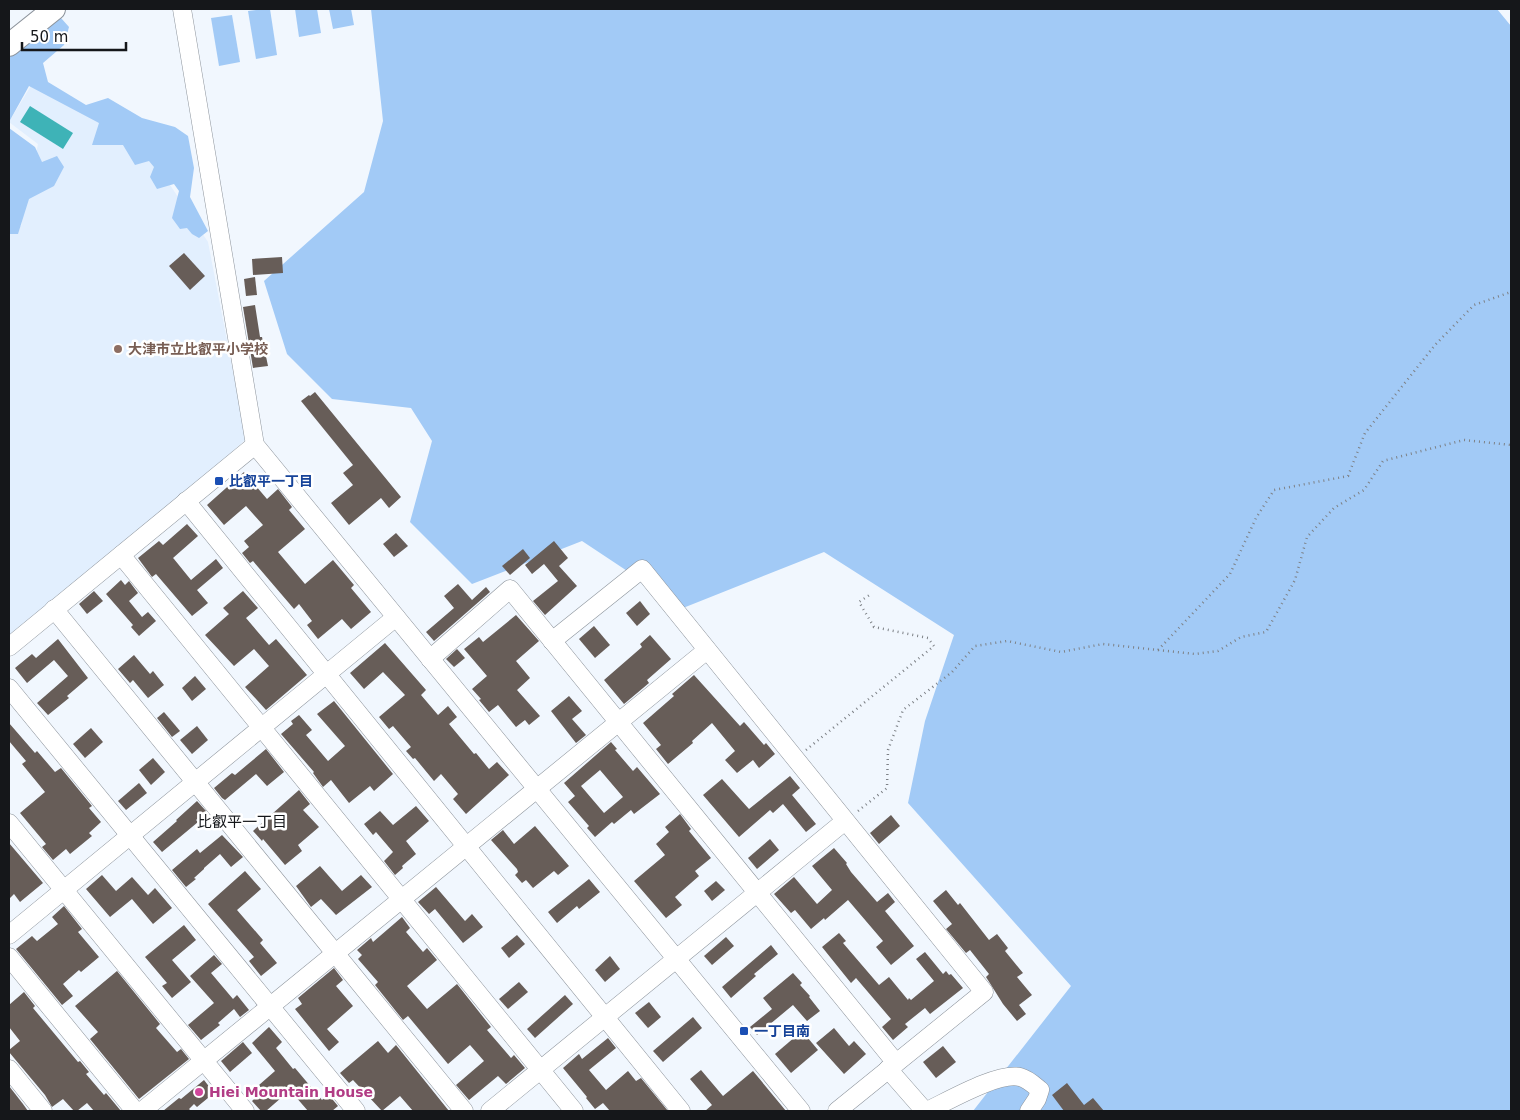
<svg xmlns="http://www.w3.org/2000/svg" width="1520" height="1120" viewBox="0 0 1520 1120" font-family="'DejaVu Sans','Noto Sans JP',sans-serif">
	<rect width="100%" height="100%" fill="#f1f7fe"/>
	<path fill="#e2effe" d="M32 84 103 122 150 155 208 242 246 439 213 469 9 638V226H21L38 144 9 122Z"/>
	<g fill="#a2caf6">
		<path d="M264 9H270L277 55 256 59 248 11Z"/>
		<path d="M295 9H317L321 33 299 37Z"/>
		<path d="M329 9H351L354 25 333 29Z"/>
		<path d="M371 9H1497L1511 26V1111H973L1071 986 908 803 925 721 954 635 824 552 683 608 582 541 472 584 410 522 432 441 411 408 332 399 287 354 264 281 364 192 383 121Z"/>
		<path d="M232 15 240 62 219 66 211 18Z"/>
		<path d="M61 18 69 27 64 45 43 63 48 82 86 105 108 98 142 118 175 127 188 136 194 168 190 197 208 231 199 238 192 234 187 228 180 229 172 218 179 191 174 184 157 189 150 177 154 167 149 161 135 165 123 145H92L99 123 29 86 9 122V58L27 39Z"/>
		<path d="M9 128 35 147 42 162 57 156 64 167 54 186 29 199 18 234H9Z"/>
	</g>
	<path fill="#3eb3b7" d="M30 106 73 133 63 149 20 122Z"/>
	<g fill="#675d58" fill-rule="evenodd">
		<path d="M184 253 205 276 190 290 169 266Z"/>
		<path d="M282 257 283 273 253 275 252 259Z"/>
		<path d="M255 277 257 295 246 296 244 279Z"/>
		<path d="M255 305 260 337H262L268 366 253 368 243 307Z"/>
		<path d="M315 392 401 497 389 508 381 498 349 525 331 503 353 485 343 473 353 465 301 401 309 395 310 396Z"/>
		<path d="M244 472 267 499 278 489 292 507 289 510 305 529 278 552 305 584 333 560 354 585 351 588 371 612 351 629 342 619 318 639 307 625 312 621 299 604 294 609 253 561 250 563 242 553 249 547 244 541 263 525 246 506 224 525 207 505Z"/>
		<path d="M187 524 198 536 173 558 174 559 191 580 216 559 223 568 197 590 208 603 192 616 156 574 152 577 138 558 159 541 163 545Z"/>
		<path d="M396 533 408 546 394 557 383 544Z"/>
		<path d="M554 541 568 558 559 566 577 586 545 615 533 601 558 581 544 564 532 574 525 565Z"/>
		<path d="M523 549 530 558 510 575 502 566Z"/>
		<path d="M121 580 125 585 129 581 138 593 129 601 142 617 148 612 156 621 139 636 131 627 133 625 106 594Z"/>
		<path d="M458 584 472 600 486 587 490 592 434 641 426 632 454 608 444 596Z"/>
		<path d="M94 591 103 601 87 614 79 604Z"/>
		<path d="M243 591 258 608 246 618 269 645 276 639 307 675 266 710 245 687 269 666 254 649 234 666 205 635 229 614 223 608Z"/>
		<path d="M640 601 650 614 637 626 626 613Z"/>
		<path d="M516 615 539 641 516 661 530 678 517 690 540 716 529 725 525 720 516 727 498 705 489 712 479 700 481 699 472 689 487 676 464 649 479 637 483 642Z"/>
		<path d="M594 626 610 645 595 658 579 639Z"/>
		<path d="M650 635 671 659 647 680 649 683 624 704 604 680 642 647 640 644Z"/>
		<path d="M58 639 88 678 67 696 69 698 48 715 37 703 68 676 54 660 27 683 15 668 32 654 36 658Z"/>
		<path d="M385 643 426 690 421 695 438 715 448 706 457 717 449 724 474 754 476 753 489 769 497 762 509 775 466 814 453 799 458 794 441 774 434 781 415 758 413 759 406 751 411 747 393 726 389 729 379 717 405 695 383 672 364 689 350 673Z"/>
		<path d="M457 649 465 658 454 667 446 659Z"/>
		<path d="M134 655 150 674 153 671 164 685 148 698 133 680 130 683 118 669Z"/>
		<path d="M694 675 740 726 744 722 764 745 766 743 775 754 759 768 753 760 737 773 725 760 735 751 712 723 692 741 693 743 668 764 656 749 661 745 643 723 674 696 672 694Z"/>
		<path d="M195 676 206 689 192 701 182 688Z"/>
		<path d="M569 696 582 711 572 719 586 735 576 743 551 711Z"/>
		<path d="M334 701 393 774 374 791 370 786 349 803 331 780 323 787 313 773 314 772 281 734 293 724 291 721 299 715 312 730 306 735 328 761 345 746 317 714Z"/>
		<path d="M164 712 180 731 172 737 157 718Z"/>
		<path d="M9 723 35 753 37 751 55 772 61 768 92 806 89 808 101 822 89 833 92 836 70 854 66 849 53 860 42 847 46 844 20 813 45 792 22 764 26 761 9 741Z"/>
		<path d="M197 726 208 740 192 754 180 740Z"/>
		<path d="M91 728 103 742 85 758 73 744Z"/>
		<path d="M611 742 617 749 615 750 633 771 637 767 660 794 634 814 631 810 614 824 612 822 595 837 587 828 589 826 568 802 575 796 564 783ZM600 770 623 797 604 813 581 786Z"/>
		<path d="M266 749 284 772 267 786 256 774 225 800 222 798 214 788 232 773 235 775Z"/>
		<path d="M153 758 165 772 151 785 139 770Z"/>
		<path d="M790 776 800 788 792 795 816 824 806 832 783 804 773 813 770 810 739 837 703 795 722 779 749 809Z"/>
		<path d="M139 783 147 793 126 810 118 801Z"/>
		<path d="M299 790 310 804 303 810 319 827 298 845 302 851 285 865 263 839 262 841 253 831Z"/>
		<path d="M197 801 206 811 196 820 198 822 162 852 153 842 177 821 176 820Z"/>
		<path d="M416 806 429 821 406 841 416 854 402 866 403 868 395 875 384 861 393 852 376 832 373 835 364 824 380 811 393 825Z"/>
		<path d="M680 814 691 829 689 831 711 858 695 871 699 876 675 897 682 905 666 918 634 881 665 855 656 844 669 832 665 827Z"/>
		<path d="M891 815 900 826 879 844 870 833Z"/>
		<path d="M535 826 569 866 558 875 554 871 533 888 526 880 522 883 515 875 518 872 517 869 491 840 503 830 514 844Z"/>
		<path d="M222 835 243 857 231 867 220 854 204 868V869L194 878 196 879 186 887 172 870 197 849 200 853Z"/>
		<path d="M770 839 779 850 757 869 748 858Z"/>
		<path d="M9 843 43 883 20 902 14 894 9 899Z"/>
		<path d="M834 848 847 863 846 864 851 872 877 902 888 893 895 902 885 911 914 946 891 965 876 947 883 941 848 900 825 920 824 918 811 929 795 910 791 913 774 894 794 877 817 904 832 890 812 866Z"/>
		<path d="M320 866 342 891 361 875 372 887 336 915 321 899 311 907 296 886Z"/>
		<path d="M245 871 261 889 237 910 263 940 260 943 277 963 261 976 249 961 254 957 208 904Z"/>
		<path d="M102 875 116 891 132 877 148 895 155 888 172 908 153 924 132 899 110 917 86 889Z"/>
		<path d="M589 879 600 892 579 909 577 906 557 923 548 912Z"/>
		<path d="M716 881 725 890 712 901 704 891Z"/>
		<path d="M436 887 465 921 472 914 483 927 463 943 435 909 429 914 418 902Z"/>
		<path d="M946 890 958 905 960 903 989 940 997 934 1008 948 1005 951 1023 973 1017 977 1032 995 1019 1005 1026 1014 1017 1021 1003 1004 986 977 989 974 970 950 966 953 946 929 952 924 933 901Z"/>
		<path d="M64 906 82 929 78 932 99 957 81 972 79 970 63 984 73 996 62 1005 16 949 32 936 37 941 58 924 52 917Z"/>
		<path d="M402 917 410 928 406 932 423 952 427 948 437 960 407 986 427 1009 457 984 491 1027 487 1030 511 1058 514 1055 525 1068 506 1084 498 1076 469 1100 456 1085 484 1061 470 1045 448 1064 408 1016 403 1020 375 985 378 982 358 959 362 955 357 950 371 938 373 942Z"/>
		<path d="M184 925 196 940 172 960 191 982 172 998 162 986 167 983 145 957Z"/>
		<path d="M839 933 846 941 843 943 879 985 889 977 908 1000 909 998 911 1000 934 981 916 959 925 952 943 974 946 971 949 975 951 974 963 988 930 1014 925 1008 905 1024 908 1027 893 1040 882 1027 891 1019 856 978 851 983 822 947Z"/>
		<path d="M517 935 525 944 509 958 501 948Z"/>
		<path d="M726 937 734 946 712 965 704 956Z"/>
		<path d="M771 945 778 954 754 974 756 976 731 998 722 987Z"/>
		<path d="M214 955 222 964 211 973 233 999 237 995 249 1010 240 1017 234 1009 218 1023 220 1025 201 1040 188 1025 214 1003 190 976Z"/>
		<path d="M610 956 620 969 605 982 595 970Z"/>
		<path d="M334 968 343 980 336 986 353 1006 327 1029 339 1042 329 1051 295 1009 302 1004 298 998Z"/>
		<path d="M117 971 160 1024 156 1028 177 1052 181 1049 189 1059 139 1099 90 1039 98 1032 75 1006Z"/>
		<path d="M793 973 802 983 800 985 810 996 809 997 820 1011 807 1021 793 1005 757 1035 750 1027 772 1009 763 998Z"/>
		<path d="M519 982 528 992 508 1009 499 999Z"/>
		<path d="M24 992 35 1006 33 1008 78 1062 80 1061 89 1072 86 1074 104 1095 106 1093 121 1111H94L87 1103 77 1111H74L63 1099 52 1107 45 1095 9 1052V1050L20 1041 9 1027V1005Z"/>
		<path d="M565 995 573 1004 535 1038 527 1029Z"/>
		<path d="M649 1002 661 1017 648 1028 635 1013Z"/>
		<path d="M693 1017 702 1028 663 1062 653 1051Z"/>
		<path d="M269 1027 282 1042 276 1048 293 1069 295 1068 322 1100 328 1094 338 1106 332 1111H308L295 1096 294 1097 289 1091 266 1111H261L252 1101 263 1091 259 1085 275 1071 252 1043Z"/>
		<path d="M834 1028 849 1046 854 1041 866 1054 844 1074 816 1043Z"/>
		<path d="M802 1031 818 1050 791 1073 775 1054Z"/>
		<path d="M608 1038 616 1048 589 1070 606 1090 628 1071 636 1081 641 1078 668 1111H610L603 1103 595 1109 586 1098 587 1097 563 1068 579 1054 582 1059Z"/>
		<path d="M378 1041 388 1053 396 1045 449 1111H413L400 1096 382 1111 353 1080 349 1083 340 1073Z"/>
		<path d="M243 1042 252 1053 230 1072 221 1061Z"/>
		<path d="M943 1046 956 1062 936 1078 923 1062Z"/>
		<path d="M701 1070 723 1096 753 1071 786 1111H705L712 1105 690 1079Z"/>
		<path d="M204 1080 214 1093 197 1107 194 1104 189 1109 191 1111H163L179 1098 181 1099Z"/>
		<path d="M1067 1083 1084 1105 1093 1098 1104 1111H1064L1052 1095Z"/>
		<path d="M9 1086 23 1104 28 1111H9Z"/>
	</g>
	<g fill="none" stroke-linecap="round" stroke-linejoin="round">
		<g stroke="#8c939b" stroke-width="19">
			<g id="minor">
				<path d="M182 9 255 445 801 1111"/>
				<path d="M186 501 681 1111"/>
				<path d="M121 555 574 1111"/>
				<path d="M54 609 464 1111"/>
				<path d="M552 641 642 569 984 992 837 1111"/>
				<path d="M9 647 255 445"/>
				<path d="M430 659 510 589 896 1063"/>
				<path d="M9 688 356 1111"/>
				<path d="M9 823 245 1111"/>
				<path d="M9 935 396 617"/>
				<path d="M9 957 135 1111"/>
				<path d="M9 1069 43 1111"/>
				<path d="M888 1069 923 1109 929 1110C950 1100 998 1072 1020 1077 1028 1079 1034 1085 1040 1090L1037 1099 1029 1111"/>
				<path d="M142 1111 707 650"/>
				<path d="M490 1111 845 821"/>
			</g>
		</g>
		<g stroke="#8c939b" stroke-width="24">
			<path id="major" d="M9 45 54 9"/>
		</g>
		<g stroke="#7d8186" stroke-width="2.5" stroke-dasharray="1 4" stroke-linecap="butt">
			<path d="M1158 650 1195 654 1218 651 1241 637 1266 632 1295 580 1307 537 1334 508 1364 490 1383 461 1464 440 1511 445"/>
			<path d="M806 750 934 646 928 638 874 627 859 602 871 594"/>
			<path d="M858 811 887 788 888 750 903 710 952 672 975 646 1007 641 1061 652 1103 644 1158 650 1230 574 1256 518 1274 490 1348 476 1365 433 1435 345 1474 305 1511 292"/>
		</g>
		<use href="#minor" stroke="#fff" stroke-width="18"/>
		<use href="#major" stroke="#fff" stroke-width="22"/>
	</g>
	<circle fill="#8d6e63" stroke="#fff" stroke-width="2" cx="118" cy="349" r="5"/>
	<g fill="#1a4fb4" stroke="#fff" stroke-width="2">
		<rect x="214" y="476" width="10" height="10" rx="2.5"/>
		<rect x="739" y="1026" width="10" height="10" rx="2.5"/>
	</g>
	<circle fill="#d1479c" stroke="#fff" stroke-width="2" cx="199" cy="1092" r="5"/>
	<g text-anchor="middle" stroke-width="5" stroke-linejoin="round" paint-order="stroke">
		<g font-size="14" font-weight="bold" fill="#785e54" stroke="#fff" text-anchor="start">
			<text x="128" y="354">大津市立比叡平小学校</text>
		</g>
		<g font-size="14" font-weight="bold" fill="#164399" stroke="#fff" text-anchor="start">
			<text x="229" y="486">比叡平一丁目</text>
			<text x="754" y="1036">一丁目南</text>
		</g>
		<g font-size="14" font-weight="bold" fill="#b23c85" stroke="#fff" text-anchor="start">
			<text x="209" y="1097">Hiei Mountain House</text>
		</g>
		<g font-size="15" fill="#15171a" stroke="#fff">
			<text x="242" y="827">比叡平一丁目</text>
		</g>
	</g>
	<rect width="1520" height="1120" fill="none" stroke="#15171a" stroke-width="20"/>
	<path d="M22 42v8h104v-8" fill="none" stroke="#15171a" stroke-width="2.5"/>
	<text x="30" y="42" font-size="15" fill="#15171a" stroke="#ffffff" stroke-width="4" paint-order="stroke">50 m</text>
</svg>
